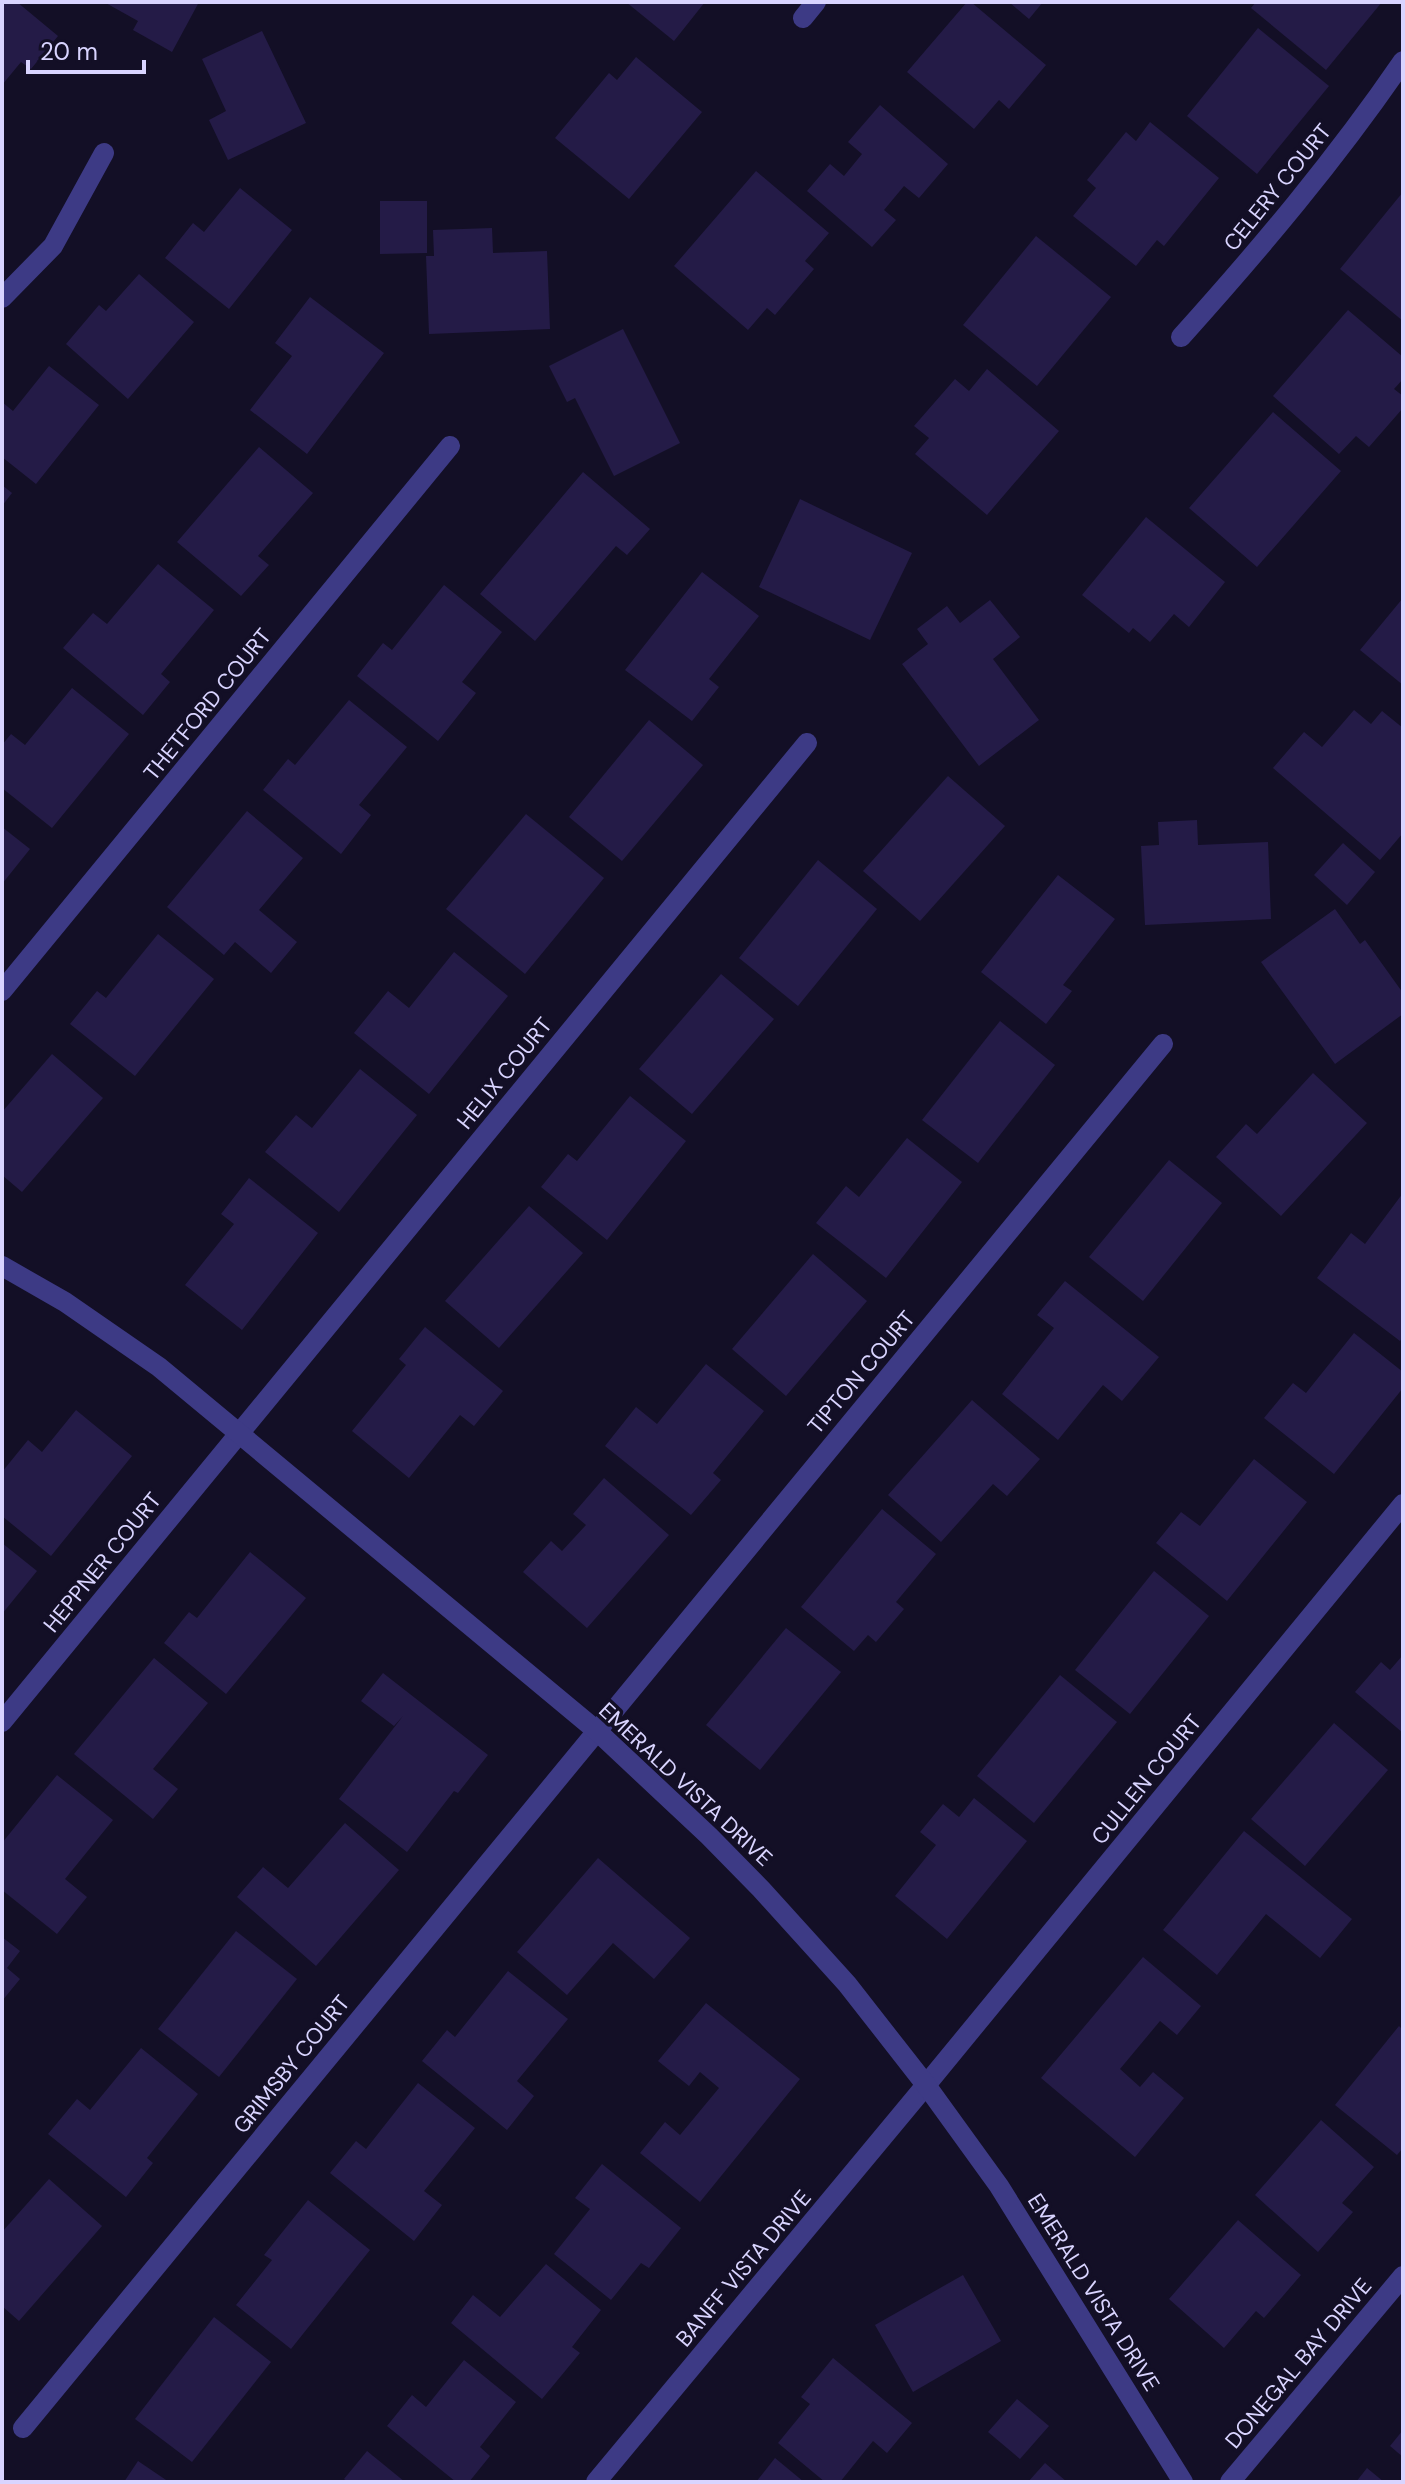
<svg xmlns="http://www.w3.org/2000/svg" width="1405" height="2484" viewBox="0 0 1405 2484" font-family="'DM Sans',sans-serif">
	<rect width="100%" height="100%" fill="#130f26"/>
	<g fill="#241b47">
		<path d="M2 2H17L58 36 31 69 21 62 2 85Z"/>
		<path d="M104 2H199L172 52 133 30 138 21Z"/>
		<path d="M626 2H705L674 41Z"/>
		<path d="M967 2H971L1046 65 1009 109 999 100 974 129 907 72Z"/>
		<path d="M1009 2H1043L1029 19Z"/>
		<path d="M1256 2H1382L1326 70 1251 8Z"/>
		<path d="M1258 28 1329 86 1257 174 1187 116Z"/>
		<path d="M262 31 306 123 228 160 209 120 226 111 202 59Z"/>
		<path d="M636 57 702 112 629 199 555 138 609 73 617 80Z"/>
		<path d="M880 105 948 164 919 198 904 186 884 210 896 220 872 247 807 191 830 164 844 176 862 154 848 142Z"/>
		<path d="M1150 122 1219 178 1164 246 1157 240 1136 266 1073 216 1096 188 1087 180 1126 132 1136 141Z"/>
		<path d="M756 171 829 233 805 261 814 269 775 315 767 308 748 330 674 266Z"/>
		<path d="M240 188 292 230 229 309 165 258 193 223 204 232Z"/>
		<path d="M1403 192V321L1340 269Z"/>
		<path d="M380 201H427V253L380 254Z"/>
		<path d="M492 228 493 253 547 251 550 329 429 334 426 256H434L433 230Z"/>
		<path d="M1036 236 1111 297 1037 386 963 325Z"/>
		<path d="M139 274 194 322 128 399 66 344 99 305 106 311Z"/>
		<path d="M310 297 384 353 307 454 250 410 292 356 275 343Z"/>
		<path d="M1348 310 1403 357V379L1394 389 1403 396V408L1369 447 1356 436 1339 454 1273 396Z"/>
		<path d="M623 329 680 443 614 476 575 398 567 402 549 366Z"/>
		<path d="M49 366 99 405 36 484 2 457V402L13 411Z"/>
		<path d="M987 369 1059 431 987 515 915 454 929 438 914 426 955 379 969 391Z"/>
		<path d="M1273 412 1341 471 1257 567 1189 508Z"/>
		<path d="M259 447 313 493 258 556 269 565 241 596 177 542Z"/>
		<path d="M583 472 650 529 627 555 616 546 535 641 480 594Z"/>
		<path d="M2 485 12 493 2 506Z"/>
		<path d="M800 499 912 553 870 640 759 587Z"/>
		<path d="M1146 517 1225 582 1189 627 1174 614 1150 642 1133 628 1129 633 1082 595Z"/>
		<path d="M158 564 214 610 161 674 170 682 143 715 63 648 93 613 107 624Z"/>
		<path d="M702 572 759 616 709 679 719 687 692 721 625 670Z"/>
		<path d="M444 585 502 632 462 682 476 693 438 741 357 676 383 643 392 650Z"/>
		<path d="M1403 598V685L1360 650Z"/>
		<path d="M990 600 1020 637 993 659 1039 720 979 766 902 664 928 644 917 629 947 606 960 623Z"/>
		<path d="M72 688 129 734 52 828 2 788V745L11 734 25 745Z"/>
		<path d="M349 700 407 747 359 805 371 815 341 854 263 790 288 759 295 765Z"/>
		<path d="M1354 710 1371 724 1382 711 1403 728V833L1380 860 1273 768 1304 732 1322 747Z"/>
		<path d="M649 720 703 765 622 861 569 817Z"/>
		<path d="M948 776 1005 826 920 921 863 871Z"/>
		<path d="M247 811 303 858 259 910 297 942 271 973 235 942 224 955 167 907Z"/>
		<path d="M526 814 604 878 525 974 446 909Z"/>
		<path d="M1197 820 1198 845 1268 842 1271 919 1145 925 1141 846 1159 845 1158 822Z"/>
		<path d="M2 827 30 849 2 884Z"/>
		<path d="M1343 843 1375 872 1347 905 1314 875Z"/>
		<path d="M818 860 877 909 798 1006 739 958Z"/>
		<path d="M1058 875 1115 919 1063 985 1072 991 1046 1024 981 972Z"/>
		<path d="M1335 909 1360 944 1365 940 1403 993V1014L1335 1064 1261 962Z"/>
		<path d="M158 934 214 979 135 1076 70 1024 97 991 106 998Z"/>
		<path d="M454 952 508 996 429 1094 354 1033 388 991 409 1008Z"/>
		<path d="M721 974 774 1019 692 1114 639 1069Z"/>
		<path d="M1000 1021 1055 1065 978 1163 922 1120Z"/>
		<path d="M52 1054 103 1098 22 1192 2 1175V1112Z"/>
		<path d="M360 1069 417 1115 339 1212 265 1152 296 1115 312 1128Z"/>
		<path d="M1313 1073 1367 1123 1281 1216 1216 1157 1246 1124 1257 1134Z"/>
		<path d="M630 1096 686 1141 607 1240 541 1187 568 1154 577 1161Z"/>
		<path d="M907 1138 962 1182 886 1278 816 1223 846 1186 859 1197Z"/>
		<path d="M1169 1160 1222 1203 1143 1301 1089 1257Z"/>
		<path d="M249 1178 318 1233 242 1330 185 1285 234 1224 221 1214Z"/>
		<path d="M1403 1193V1337L1400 1341 1317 1278 1351 1233 1365 1244Z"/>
		<path d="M529 1206 583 1253 499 1348 445 1301Z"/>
		<path d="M813 1254 867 1301 786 1396 732 1349Z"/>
		<path d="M1065 1281 1159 1357 1122 1401 1103 1385 1058 1440 1002 1394 1054 1328 1037 1315Z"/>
		<path d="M425 1327 503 1391 474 1426 460 1415 409 1478 352 1431 406 1365 399 1359Z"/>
		<path d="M1354 1333 1403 1372V1388L1334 1474 1264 1418 1293 1383 1306 1393Z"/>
		<path d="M706 1364 764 1411 713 1473 721 1480 691 1515 605 1446 636 1407 657 1424Z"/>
		<path d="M972 1400 1040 1459 1007 1496 993 1484 941 1542 888 1495Z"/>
		<path d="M76 1410 132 1456 51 1556 2 1516V1472L28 1440 42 1452Z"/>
		<path d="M1254 1459 1307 1502 1227 1601 1156 1543 1181 1512 1200 1526Z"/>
		<path d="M604 1478 669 1535 587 1628 523 1572 551 1541 562 1551 586 1525 573 1514Z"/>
		<path d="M882 1509 936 1554 896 1602 904 1609 876 1642 868 1635 854 1651 801 1607Z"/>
		<path d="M2 1543 37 1571 2 1614Z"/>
		<path d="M250 1552 306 1598 226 1694 164 1643 189 1612 197 1618Z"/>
		<path d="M1154 1571 1209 1616 1130 1714 1075 1670Z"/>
		<path d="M786 1628 841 1672 760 1770 706 1725Z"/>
		<path d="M1403 1655V1733L1355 1692 1381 1662 1390 1670Z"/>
		<path d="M154 1658 208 1703 153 1769 178 1789 153 1819 74 1754Z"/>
		<path d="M383 1673 488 1755 458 1793 454 1791 407 1852 339 1799 403 1716 394 1726 361 1701Z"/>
		<path d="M1060 1675 1117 1722 1034 1823 977 1776Z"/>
		<path d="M1334 1723 1388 1770 1305 1866 1251 1819Z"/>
		<path d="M57 1775 113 1820 65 1879 87 1897 57 1934 2 1890V1843Z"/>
		<path d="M974 1798 1027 1841 947 1939 895 1896 936 1845 920 1832 943 1804 959 1817Z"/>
		<path d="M345 1823 399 1870 316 1966 237 1897 263 1867 288 1888Z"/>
		<path d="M1244 1831 1352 1919 1320 1958 1266 1914 1217 1975 1163 1930Z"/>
		<path d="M598 1858 690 1938 654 1979 613 1943 567 1995 517 1952Z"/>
		<path d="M236 1931 297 1979 219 2077 158 2029Z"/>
		<path d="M2 1937 20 1951 7 1968 20 1979 2 2001Z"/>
		<path d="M1143 1957 1201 2006 1177 2035 1160 2021 1120 2069 1140 2087 1153 2072 1184 2098 1135 2157 1041 2078Z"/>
		<path d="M508 1971 568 2019 517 2081 534 2096 507 2130 422 2061 447 2030 455 2037Z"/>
		<path d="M706 2003 800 2079 700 2202 640 2153 665 2122 680 2135 719 2088 700 2072 689 2086 658 2061Z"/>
		<path d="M1399 2026 1403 2030V2148L1397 2155 1335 2105Z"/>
		<path d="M141 2048 198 2094 147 2158 153 2163 126 2197 48 2134 77 2099 90 2110Z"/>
		<path d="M418 2083 475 2128 424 2191 442 2205 414 2241 330 2173 356 2141 366 2149Z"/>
		<path d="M1321 2120 1374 2167 1342 2203 1353 2212 1318 2252 1255 2195Z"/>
		<path d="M602 2164 681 2228 649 2268 641 2263 611 2300 554 2254 590 2209 575 2198Z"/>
		<path d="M49 2179 102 2226 19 2321 2 2306V2232Z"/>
		<path d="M308 2200 370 2250 291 2349 236 2305 272 2260 264 2255Z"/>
		<path d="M1238 2220 1301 2275 1264 2318 1256 2311 1224 2348 1169 2299Z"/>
		<path d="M546 2264 601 2310 572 2347 580 2353 542 2399 451 2323 473 2295 500 2317Z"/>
		<path d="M963 2275 1001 2341 913 2392 875 2325Z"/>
		<path d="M214 2317 271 2362 192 2462 135 2419Z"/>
		<path d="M833 2358 912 2423 887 2453 873 2441 840 2482H825L778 2443 810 2404 801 2397Z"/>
		<path d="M464 2360 516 2402 480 2447 490 2456 469 2482H456L387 2426 412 2395 426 2407Z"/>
		<path d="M1017 2399 1049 2426 1020 2459 988 2432Z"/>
		<path d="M1403 2430V2457L1390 2446Z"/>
		<path d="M367 2451 405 2482H348L344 2479Z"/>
		<path d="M775 2458 804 2482H756Z"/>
		<path d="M138 2461 169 2482H124Z"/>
		<path d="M1045 2463 1067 2482H1028Z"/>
		<path d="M1367 2468 1384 2482H1356Z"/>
	</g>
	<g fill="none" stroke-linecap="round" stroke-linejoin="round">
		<g stroke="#3d3a85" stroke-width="20">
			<path d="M803 18 816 2"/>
			<path d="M2 298 53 246 104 153"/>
			<path d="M1181 337C1260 249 1336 159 1403 61"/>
			<path d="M2 991 450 446"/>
			<path d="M2 1722 807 743"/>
			<path d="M23 2428 1163 1044"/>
			<path d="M596 2482 926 2085 1403 1504"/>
			<path d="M1230 2482 1403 2276"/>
		</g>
		<path stroke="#3d3a85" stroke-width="20" d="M2 1266 65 1302 159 1367 597 1731 709 1836 761 1889 847 1984 926 2085 999 2186 1183 2482"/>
	</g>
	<g text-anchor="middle" stroke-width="7" stroke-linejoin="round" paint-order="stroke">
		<g font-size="22" fill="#d9d4ff" stroke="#130f26">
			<text transform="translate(1277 187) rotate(-51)" y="8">CELERY COURT</text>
			<text transform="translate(207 704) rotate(-51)" y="8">THETFORD COURT</text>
			<text transform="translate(504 1073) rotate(-51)" y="8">HELIX COURT</text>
			<text transform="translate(861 1372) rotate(-50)" y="8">TIPTON COURT</text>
			<text transform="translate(102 1562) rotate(-51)" y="8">HEPPNER COURT</text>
			<text transform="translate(1146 1779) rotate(-51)" y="8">CULLEN COURT</text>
			<text transform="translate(686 1784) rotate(43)" y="8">EMERALD VISTA DRIVE</text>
			<text transform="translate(291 2064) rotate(-51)" y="8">GRIMSBY COURT</text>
			<text transform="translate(743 2268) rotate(-50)" y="8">BANFF VISTA DRIVE</text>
			<text transform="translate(1094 2292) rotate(58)" y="8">EMERALD VISTA DRIVE</text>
			<text transform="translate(1298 2363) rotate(-50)" y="8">DONEGAL BAY DRIVE</text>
		</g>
	</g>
	<rect width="1405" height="2484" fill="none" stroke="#d9d4ff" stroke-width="8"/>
	<path d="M28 60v12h116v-12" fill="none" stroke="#d9d4ff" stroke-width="4"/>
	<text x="40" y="60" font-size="24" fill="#d9d4ff" stroke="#130f26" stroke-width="6" paint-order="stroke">20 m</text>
</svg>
